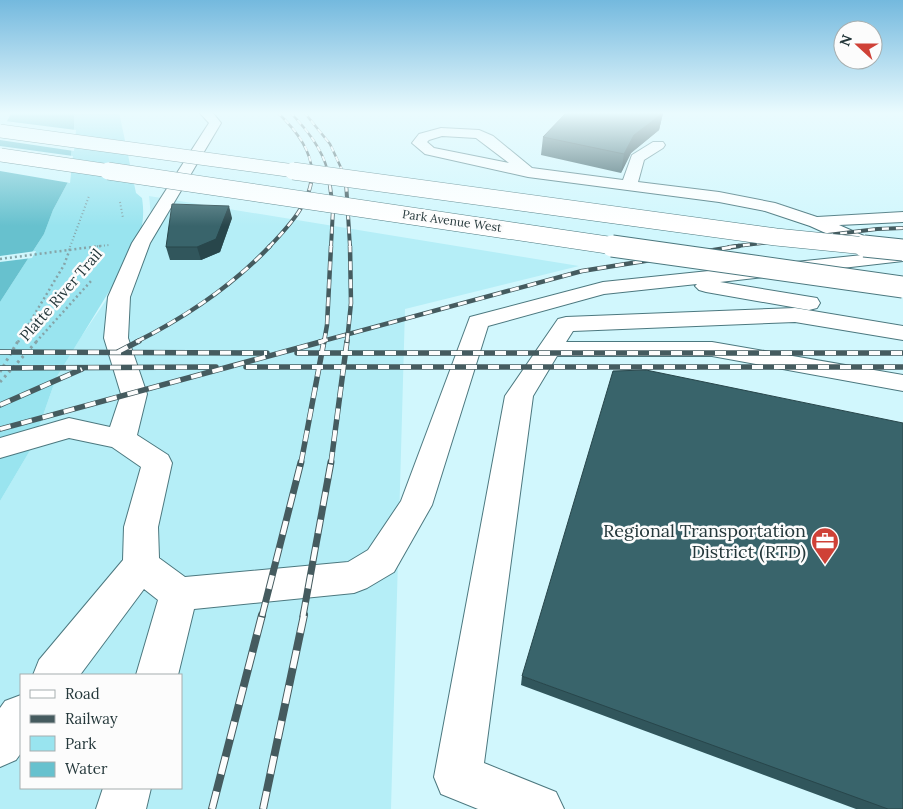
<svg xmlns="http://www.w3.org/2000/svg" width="903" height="809" viewBox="0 0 903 809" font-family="Lora,serif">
	<rect width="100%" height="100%" fill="#d1f7fd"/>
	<path fill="#b5eef7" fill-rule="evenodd" d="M149 196 579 266 405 309 391 809H0V501L32 447 56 378 81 337 143 246 152 226ZM21 675H181V788H21Z"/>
	<path fill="#99e4ef" d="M74 112H119L136 193 142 198C145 217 142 231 135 249L56 378 32 447 0 501V302L44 234 53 210 68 182 74 128Z"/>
	<path fill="#67c1ce" d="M12 112H74V128L68 182 53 210 44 234 0 302V134Z"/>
	<g fill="#d1f7fd">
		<path d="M5 121 76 130 74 151 0 140V129Z"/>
		<path d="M0 146 73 156 70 183 0 171Z"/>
		<path d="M36 251 32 258 0 262V256Z"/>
	</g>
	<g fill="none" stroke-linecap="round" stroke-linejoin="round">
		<g stroke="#4c787f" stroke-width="2">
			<g id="minor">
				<path d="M199 112H212L221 123 150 243 130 297 128 338 147 394 137 435 168 455 172 463 158 527 159 558 185 577 348 562 368 550 401 501 470 317 603 282 872 254 810 226 765 211 719 202 528 177 425 154 412 143 419 134 441 128 479 130 493 136 532 168 623 180 632 155 653 142H663L665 145 663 148 644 160 638 182 719 192 775 203 817 217 903 212V222L839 225 889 247 891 252 903 253V261L720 282 817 298 820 303 817 308 809 310 706 292 699 290 695 286 697 284 604 294 488 326 432 505 394 572 367 588 354 593 194 609 178 675H136L158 600 144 589 80 675H33L39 660 123 560 124 527 141 467 112 447 69 438 0 458V438L69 418 110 427 121 394 104 338 108 297 132 243 209 123ZM442 136 476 138 509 163 434 148 427 142 429 140Z"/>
				<path d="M795 308 903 326V340L795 322 573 331 566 342H712L903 375V391L712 356H557L533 396 484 763 556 792 564 809H478L441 794 434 777 505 396 558 319 566 317Z"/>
				<path d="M21 695V753L16 760 0 767V708L5 701Z"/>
				<path d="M103 788H151L146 809H96Z"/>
			</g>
		</g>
		<g stroke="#86a4a8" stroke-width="2" stroke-dasharray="1 2.5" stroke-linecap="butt">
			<path d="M120 202 123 218"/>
			<path d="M70 247 89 196"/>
			<path d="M90 247 109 245"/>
		</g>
		<g stroke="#86a4a8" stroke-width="2.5" stroke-dasharray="2 3" stroke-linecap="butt">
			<path d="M84 248 101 246"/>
			<path d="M18 342 64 265 71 246"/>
			<path d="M36 342 91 281"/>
		</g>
		<g stroke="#86a4a8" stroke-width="3" stroke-dasharray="2.5 4" stroke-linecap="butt">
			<path d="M0 372 18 341"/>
			<path d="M0 382 37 341"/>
		</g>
		<use href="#minor" fill="#fff" fill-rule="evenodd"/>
		<g stroke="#455b5f" stroke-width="2.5">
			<g id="rail-far5">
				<path d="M277 112C294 128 311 148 312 172"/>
				<path d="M290 112C307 130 322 148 328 172"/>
				<path d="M304 112 330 144 343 172"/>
			</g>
		</g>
		<g stroke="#455b5f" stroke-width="4">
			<g id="rail-far4">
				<path d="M328 171 333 209 331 247"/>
				<path d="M343 171 346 182 350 247"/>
				<path d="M269 247C288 227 313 201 312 171"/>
				<path d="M729 247 877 229 903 228"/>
			</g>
		</g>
		<g stroke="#455b5f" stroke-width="4.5">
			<g id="rail-far3">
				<path d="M136 342C184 318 233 285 270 246"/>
				<path d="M319 342 582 271 739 246"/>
				<path d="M324 342 327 325 331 246"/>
				<path d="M347 342 351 303 350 246"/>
			</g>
		</g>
		<g stroke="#455b5f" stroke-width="5.5">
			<g id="rail-far2">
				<path d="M0 352 267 353"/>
				<path d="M118 352 139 341"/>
				<path d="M297 353H903"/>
				<path d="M246 367H903"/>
				<path d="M0 368 216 367"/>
				<path d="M0 405 82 369"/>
				<path d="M0 429 324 341"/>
				<path d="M301 463 324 341"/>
				<path d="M331 463 347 341"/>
			</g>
		</g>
		<g stroke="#455b5f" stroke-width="7">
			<g id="rail-far1">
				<path d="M262 616 301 462"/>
				<path d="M303 616 331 462"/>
			</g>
		</g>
		<g stroke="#455b5f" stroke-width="8">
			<g id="rail">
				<path d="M212 809 262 615"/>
				<path d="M263 809 304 615"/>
			</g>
		</g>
		<use href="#rail-far5" stroke="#fcfcfc" stroke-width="2" stroke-dasharray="5.5" stroke-linecap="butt"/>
		<use href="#rail-far4" stroke="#fcfcfc" stroke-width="2.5" stroke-dasharray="7" stroke-linecap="butt"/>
		<use href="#rail-far3" stroke="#fcfcfc" stroke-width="3" stroke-dasharray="9" stroke-linecap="butt"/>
		<use href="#rail-far2" stroke="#fcfcfc" stroke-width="4" stroke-dasharray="11" stroke-linecap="butt"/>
		<use href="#rail-far1" stroke="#fcfcfc" stroke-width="5" stroke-dasharray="14" stroke-linecap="butt"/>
		<use href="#rail" stroke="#fcfcfc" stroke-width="6" stroke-dasharray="18" stroke-linecap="butt"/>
		<g stroke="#4c787f" stroke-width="14" stroke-linecap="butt">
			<g id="major-bridge-far2">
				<path d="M0 131 302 172"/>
				<path d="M1 155 117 172"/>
			</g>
		</g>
		<g stroke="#4c787f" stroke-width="18" stroke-linecap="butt">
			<g id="major-bridge-far1">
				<path d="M108 171 621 247"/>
				<path d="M293 171 776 237 876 247"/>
			</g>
		</g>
		<g stroke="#4c787f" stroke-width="23" stroke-linecap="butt">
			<g id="major-bridge">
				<path d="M612 246 903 287"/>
				<path d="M864 246 903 250"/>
			</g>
		</g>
		<path stroke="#86a4a8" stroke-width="2.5" stroke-dasharray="2 3" stroke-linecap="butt" d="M0 259 84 248"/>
		<use href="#major-bridge-far2" stroke="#fff" stroke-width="13"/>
		<use href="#major-bridge-far1" stroke="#fff" stroke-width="17"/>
		<use href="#major-bridge" stroke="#fff" stroke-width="21"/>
	</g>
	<g fill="#31565c">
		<path d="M663 113 659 130 631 153 621 173 541 155 543 137Z"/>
		<path d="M232 218 220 252 201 260H170L166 247Z"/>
		<path d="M522 676 903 809H856L521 685Z"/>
	</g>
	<g fill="#28464b">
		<path d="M663 113 659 130 631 153 621 173 624 154 634 135Z"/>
		<path d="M229 206 232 218 220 252 201 260 197 247Z"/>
	</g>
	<g fill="#39646b" stroke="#28464b">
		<path d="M567 112H660L663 113 634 135 624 154 543 137Z"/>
		<path d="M172 204 229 206 216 239 197 247H166Z"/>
		<path d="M646 370 903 423V809H888L522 676 613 371Z"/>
	</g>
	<linearGradient id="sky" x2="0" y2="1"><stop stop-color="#74b9de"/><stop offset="0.5" stop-color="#eafbfe"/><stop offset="1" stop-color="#eafbfe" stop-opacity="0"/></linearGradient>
	<rect width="903" height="226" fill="url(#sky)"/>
	<defs>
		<g id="office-pin" transform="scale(1.4375)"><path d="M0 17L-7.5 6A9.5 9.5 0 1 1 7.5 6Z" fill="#cf4137" stroke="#fcfcfc"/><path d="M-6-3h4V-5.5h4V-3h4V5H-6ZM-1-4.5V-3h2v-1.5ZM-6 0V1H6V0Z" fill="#fff"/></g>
	</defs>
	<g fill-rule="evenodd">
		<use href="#office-pin" x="825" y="541"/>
	</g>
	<g text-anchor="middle" stroke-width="5" stroke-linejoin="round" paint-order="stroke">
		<g font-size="12" fill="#25383b" stroke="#fcfcfc">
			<text transform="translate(452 221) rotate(8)" y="4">Park Avenue West</text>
		</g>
		<g font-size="15" fill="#25383b" stroke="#fcfcfc">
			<text transform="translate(61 295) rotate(-49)" y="5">Platte River Trail</text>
		</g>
		<g font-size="18" fill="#25383b" stroke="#fcfcfc" text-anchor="end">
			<text x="806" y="537">Regional Transportation<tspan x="806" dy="21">District (RTD)</tspan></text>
		</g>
	</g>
	<rect x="20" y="674" width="162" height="115" fill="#fcfcfc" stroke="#a6aeaf"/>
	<rect x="30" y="690" width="25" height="8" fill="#ffffff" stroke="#a6aeaf"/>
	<text x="65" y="699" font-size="15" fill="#25383b">Road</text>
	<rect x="30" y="715" width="25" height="8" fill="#455b5f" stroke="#a6aeaf"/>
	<text x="65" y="724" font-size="15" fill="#25383b">Railway</text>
	<rect x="30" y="736" width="25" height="15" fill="#99e4ef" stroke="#a6aeaf"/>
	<text x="65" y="749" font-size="15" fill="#25383b">Park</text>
	<rect x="30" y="762" width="25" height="15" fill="#67c1ce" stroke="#a6aeaf"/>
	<text x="65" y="774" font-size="15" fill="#25383b">Water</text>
	<g transform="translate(858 45) rotate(291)"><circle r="24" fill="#fcfcfc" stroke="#a6aeaf"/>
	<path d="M0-4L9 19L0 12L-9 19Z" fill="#cf4137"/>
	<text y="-8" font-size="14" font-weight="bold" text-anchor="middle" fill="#25383b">N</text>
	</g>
</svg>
